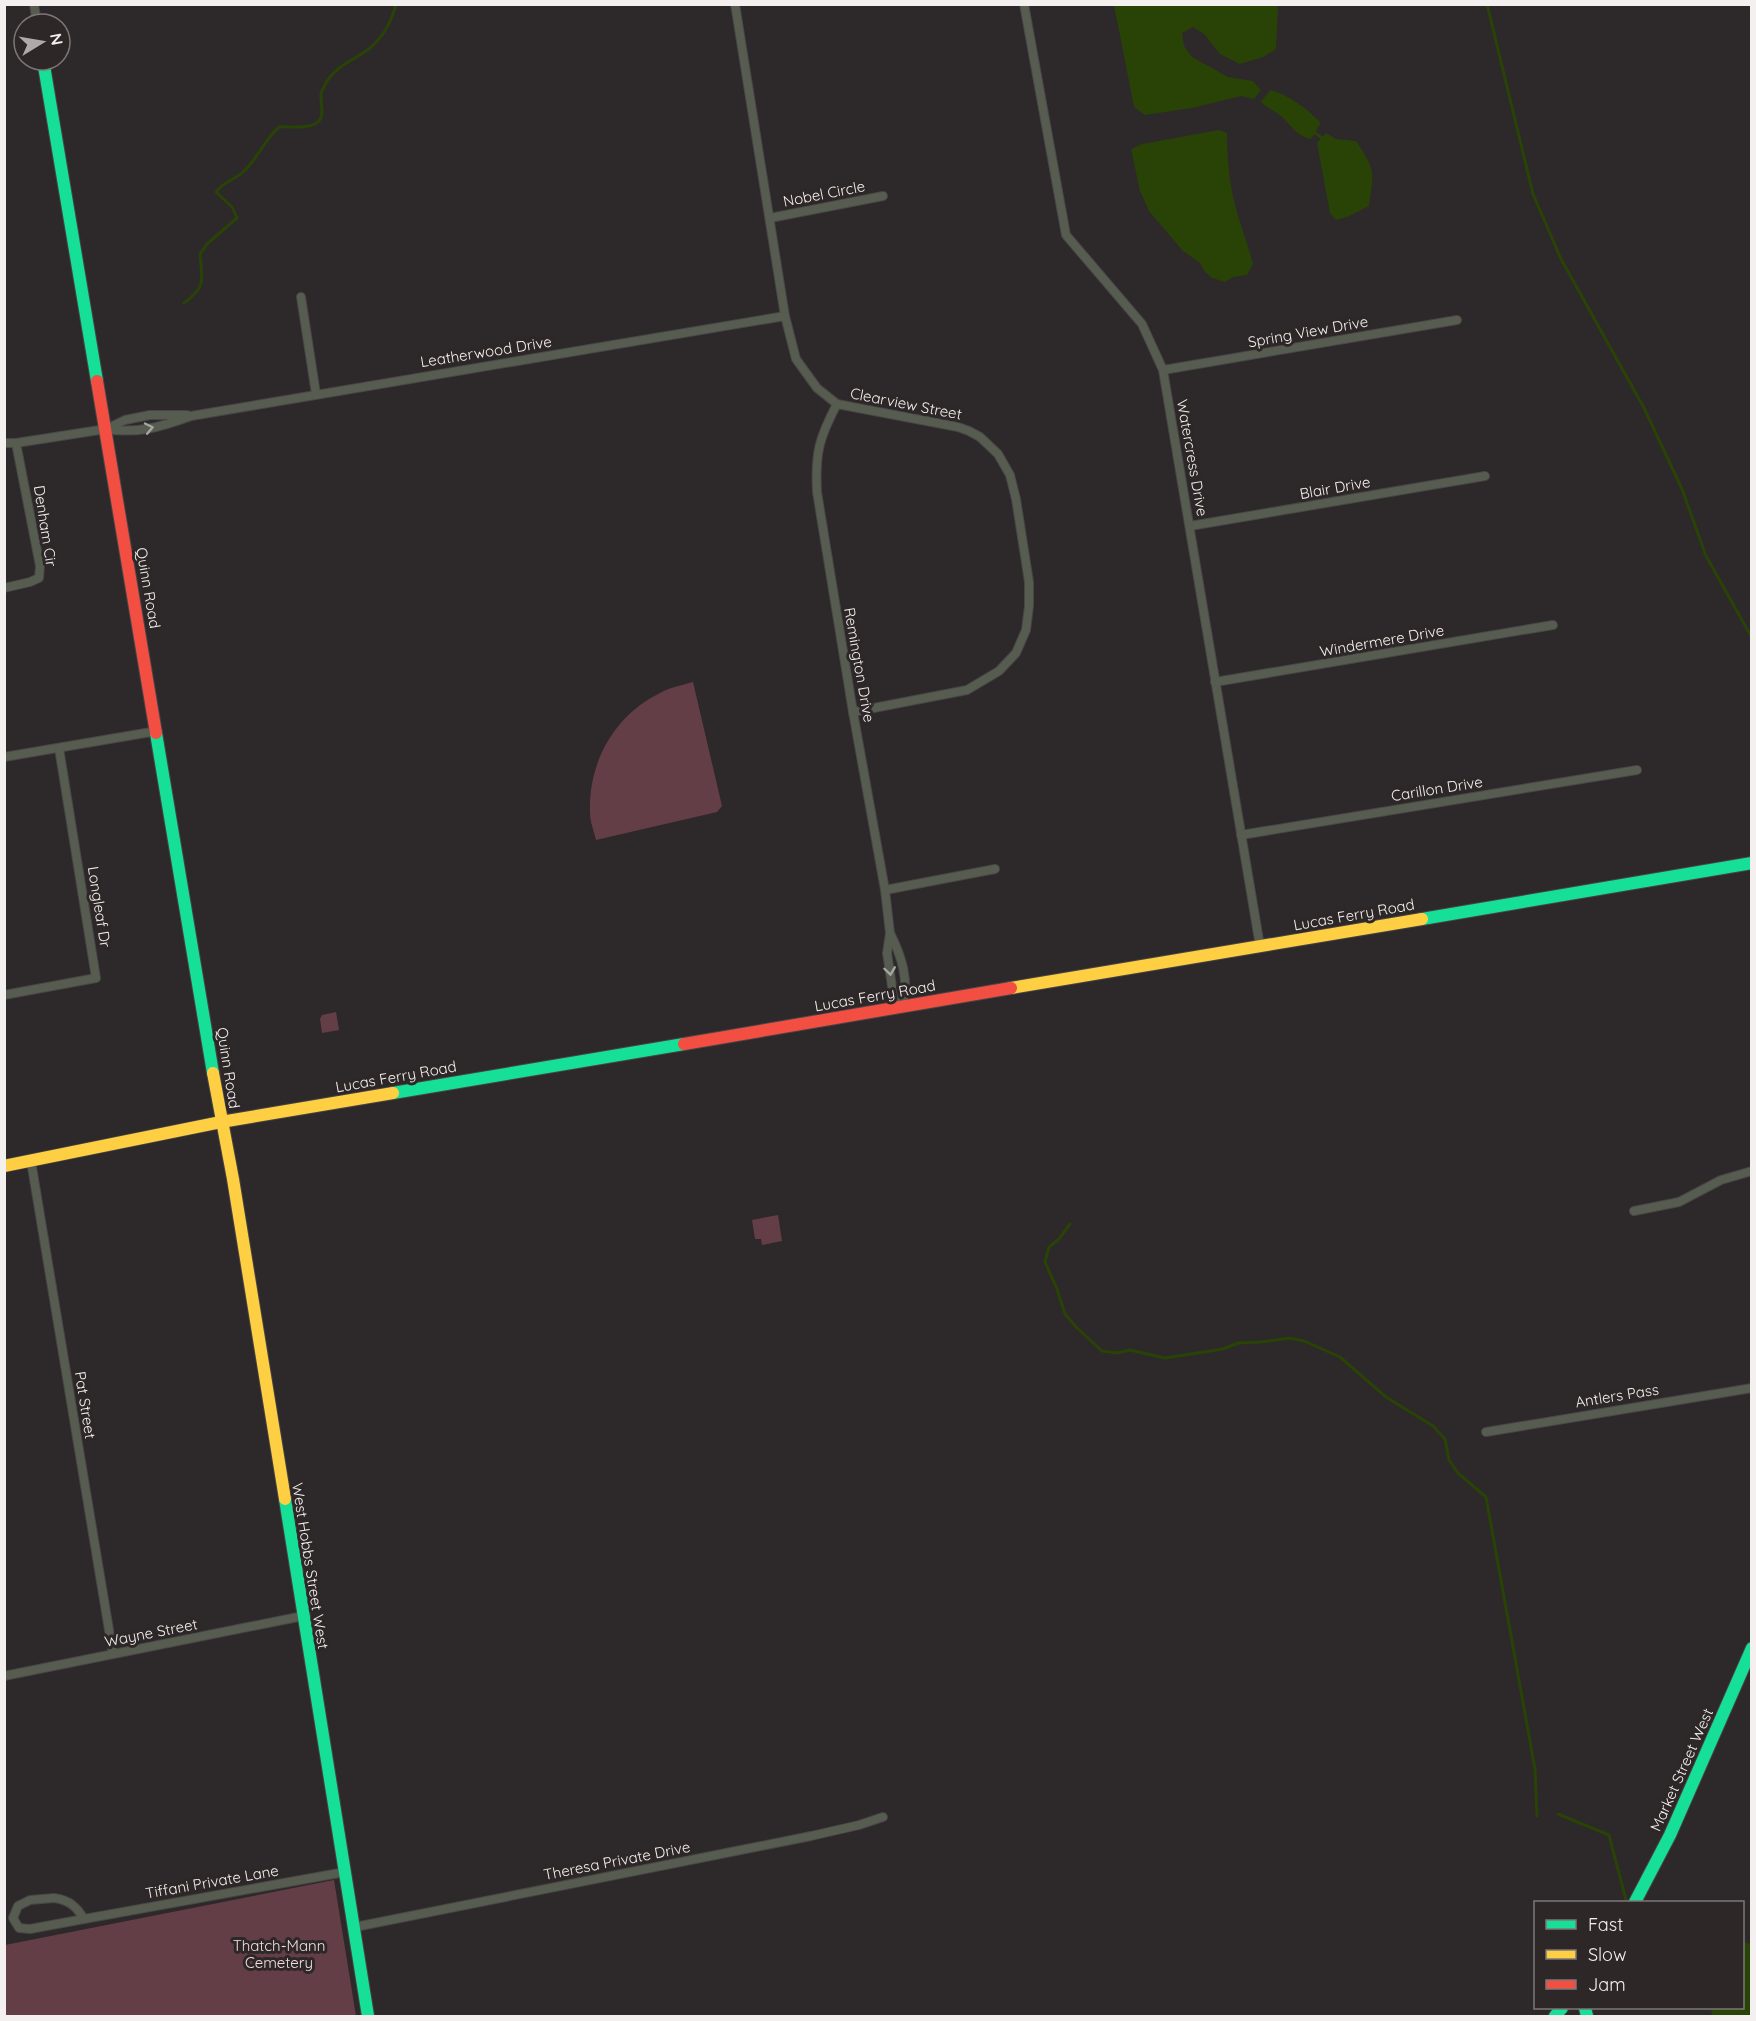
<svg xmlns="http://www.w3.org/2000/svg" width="1756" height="2021" viewBox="0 0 1756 2021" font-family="Quicksand,sans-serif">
	<rect width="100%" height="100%" fill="#2d2829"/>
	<g fill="#643e46">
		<path d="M693 682 722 806 717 812 596 840C594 831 590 822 590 813 588 762 615 714 662 692 671 687 683 685 693 682Z"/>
		<path d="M336 1012 339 1030 322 1033 320 1019 322 1015Z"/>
		<path d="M778 1215 782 1241 762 1245 761 1239H755L752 1220Z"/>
		<path d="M334 1880 356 2016H5V1945Z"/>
	</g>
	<g fill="#294307">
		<path d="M1114 5H1278L1276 49 1263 57 1240 64 1220 54 1204 34 1193 27 1182 33 1184 46 1192 57 1228 77 1253 81 1261 90 1254 99 1241 96 1192 108 1145 115 1134 107Z"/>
		<path d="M1270 90C1291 96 1306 108 1321 123L1311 139C1296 136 1292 126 1281 116 1275 111 1267 108 1261 102Z"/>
		<path d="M1219 130 1227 133C1227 157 1229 181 1235 205 1240 225 1248 244 1253 264L1247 275 1233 277 1225 282 1212 278 1205 272 1200 263 1183 251 1149 211 1140 191 1131 149 1142 144Z"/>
		<path d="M1326 133 1336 139 1356 141C1376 170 1374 173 1369 206L1347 217 1336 220 1330 213 1317 143Z"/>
		<path d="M1743 1942 1751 1944V2016H1712L1711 2008H1742Z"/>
	</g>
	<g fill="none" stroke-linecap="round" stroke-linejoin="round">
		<g stroke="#294307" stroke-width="3">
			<path d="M1487 4 1533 194 1561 259 1644 408 1682 489 1706 556 1752 638"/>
			<path d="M1314 132 1322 138"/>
			<path d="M184 303C207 286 202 281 200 254L207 244 237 218 232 207 216 192C223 182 234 180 243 172 257 160 264 140 279 127 291 126 310 130 319 121 325 114 320 102 321 94 322 90 325 85 327 81 338 64 355 60 370 48 383 37 392 20 396 4"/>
			<path d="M1070 1224 1059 1239 1049 1247 1045 1262 1057 1289 1065 1314 1076 1327 1102 1351 1118 1353 1130 1350 1165 1358 1223 1349 1238 1343 1261 1342 1290 1338 1304 1341 1340 1357 1386 1397 1433 1426 1445 1439 1449 1460 1458 1473 1486 1497 1535 1769 1537 1816"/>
			<path d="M1558 1814 1609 1835 1626 1900"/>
		</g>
		<g stroke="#484546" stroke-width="10">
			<g id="street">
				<path d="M34 4 37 24"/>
				<path d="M735 4 785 316 796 359 817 388 837 404 958 427 969 431 980 437 998 454 1010 475 1016 499 1029 582V606L1026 630 1016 653 999 671 967 690 853 712"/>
				<path d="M1024 4 1066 235 1142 324 1163 370 1260 946"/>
				<path d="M770 218 883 196"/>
				<path d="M301 297 316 394"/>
				<path d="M1163 370 1457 320"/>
				<path d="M837 404C819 438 815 453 817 492L853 712 885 890 890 933 887 953 893 993 903 1006"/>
				<path d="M106 429C137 434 161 427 191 416L785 316"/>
				<path d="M4 443H16L106 429 125 420 150 415H187"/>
				<path d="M1190 526 1485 476"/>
				<path d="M4 588 30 582 39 578 40 566 16 443"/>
				<path d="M1215 682 1553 625"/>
				<path d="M4 757 157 731"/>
				<path d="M1241 835 1637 770"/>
				<path d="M885 890 995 869"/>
				<path d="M890 933C902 957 909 980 903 1006"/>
				<path d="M4 995 96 978 59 748"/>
				<path d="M31 1161 113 1654"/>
				<path d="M1634 1211 1679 1202 1721 1180 1752 1171"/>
				<path d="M1486 1432 1752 1388"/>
				<path d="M4 1676 303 1616"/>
				<path d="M54 1898C69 1900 76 1906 84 1919L30 1929 19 1928 13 1918 18 1906 30 1900Z"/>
				<path d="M84 1919 345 1872"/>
				<path d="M355 1927 811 1836 859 1825 883 1817"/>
			</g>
		</g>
		<g stroke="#484546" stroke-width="14">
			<g id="fast">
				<path d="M43 60 97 381"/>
				<path d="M156 733 213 1073"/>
				<path d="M1422 919 1752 863"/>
				<path d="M393 1093 684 1044"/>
				<path d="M285 1499 368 2016"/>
				<path d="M1635 1902 1670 1835 1752 1648"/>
				<path d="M1585 2008 1587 2016"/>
				<path d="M1555 2016 1562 2008"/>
			</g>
		</g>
		<g stroke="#484546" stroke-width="14">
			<g id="slow">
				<path d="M1011 988 1422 919"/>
				<path d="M213 1073 233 1179 285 1499"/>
				<path d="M4 1166 221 1122 393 1093"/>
			</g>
		</g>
		<g stroke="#484546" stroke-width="14">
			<g id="jam">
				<path d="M97 381 156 733"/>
				<path d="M684 1044 1011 988"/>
			</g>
		</g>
		<use href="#street" stroke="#565c4f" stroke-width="8"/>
		<use href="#fast" stroke="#16e098" stroke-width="12"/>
		<use href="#slow" stroke="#ffcf43" stroke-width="12"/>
		<use href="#jam" stroke="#f24e42" stroke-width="12"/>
	</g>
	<defs><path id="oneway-chevron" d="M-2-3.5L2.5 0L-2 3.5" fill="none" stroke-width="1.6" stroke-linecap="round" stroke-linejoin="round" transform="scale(1.5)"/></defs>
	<g stroke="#a5a6a0">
		<use href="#oneway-chevron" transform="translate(149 428) rotate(-12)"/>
		<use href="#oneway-chevron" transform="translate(890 971) rotate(82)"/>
	</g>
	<g text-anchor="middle" stroke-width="6" stroke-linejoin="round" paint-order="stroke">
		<g font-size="15" fill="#f4f0f0" stroke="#2e2728">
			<text transform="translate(824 194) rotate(-11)" y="5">Nobel Circle</text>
			<text transform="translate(1308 332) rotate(-10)" y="5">Spring View Drive</text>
			<text transform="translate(486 352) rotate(-9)" y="5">Leatherwood Drive</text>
			<text transform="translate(906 404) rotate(11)" y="5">Clearview Street</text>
			<text transform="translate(1192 458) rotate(80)" y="5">Watercress Drive</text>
			<text transform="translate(1335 488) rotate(-10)" y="5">Blair Drive</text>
			<text transform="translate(45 526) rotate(81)" y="5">Denham Cir</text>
			<text transform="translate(148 588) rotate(80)" y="5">Quinn Road</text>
			<text transform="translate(1382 641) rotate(-10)" y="5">Windermere Drive</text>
			<text transform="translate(859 665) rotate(80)" y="5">Remington Drive</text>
			<text transform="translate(1437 789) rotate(-9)" y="5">Carillon Drive</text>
			<text transform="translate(99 907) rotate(81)" y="5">Longleaf Dr</text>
			<text transform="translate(1354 915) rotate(-10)" y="5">Lucas Ferry Road</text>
			<text transform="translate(875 996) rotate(-10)" y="5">Lucas Ferry Road</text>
			<text transform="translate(228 1068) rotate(81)" y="5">Quinn Road</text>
			<text transform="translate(396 1077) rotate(-10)" y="5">Lucas Ferry Road</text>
			<text transform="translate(1617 1396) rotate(-9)" y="5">Antlers Pass</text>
			<text transform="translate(85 1405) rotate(81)" y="5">Pat Street</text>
			<text transform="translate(310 1566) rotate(81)" y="5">West Hobbs Street West</text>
			<text transform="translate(151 1633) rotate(-11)" y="5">Wayne Street</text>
			<text transform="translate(1682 1770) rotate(-66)" y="5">Market Street West</text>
			<text transform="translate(617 1861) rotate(-11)" y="5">Theresa Private Drive</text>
			<text transform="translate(212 1882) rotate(-10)" y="5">Tiffani Private Lane</text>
		</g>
		<g font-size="15" fill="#f4dee1" stroke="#2e2728">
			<text x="279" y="1951">Thatch-Mann<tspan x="279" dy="17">Cemetery</tspan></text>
		</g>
	</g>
	<rect width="1756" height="2021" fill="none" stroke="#f4f0f0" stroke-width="12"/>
	<rect x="1534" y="1901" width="210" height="108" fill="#2e2728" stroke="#7d7778" stroke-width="1.5"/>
	<rect x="1546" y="1920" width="30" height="9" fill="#16e098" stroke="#7d7778" stroke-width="1.5"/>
	<text x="1588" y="1931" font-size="18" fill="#f4f0f0">Fast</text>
	<rect x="1546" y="1950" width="30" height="9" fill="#ffcf43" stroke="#7d7778" stroke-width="1.5"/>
	<text x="1588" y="1961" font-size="18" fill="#f4f0f0">Slow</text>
	<rect x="1546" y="1980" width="30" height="9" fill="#f24e42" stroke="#7d7778" stroke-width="1.5"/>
	<text x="1588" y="1991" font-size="18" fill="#f4f0f0">Jam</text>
	<g transform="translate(42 42) rotate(79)"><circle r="28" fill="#2e2728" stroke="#7d7778" stroke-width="1.5"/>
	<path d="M0-4.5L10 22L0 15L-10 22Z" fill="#aeaaaa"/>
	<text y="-9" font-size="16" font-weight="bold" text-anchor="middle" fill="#f4f0f0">N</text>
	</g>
</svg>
